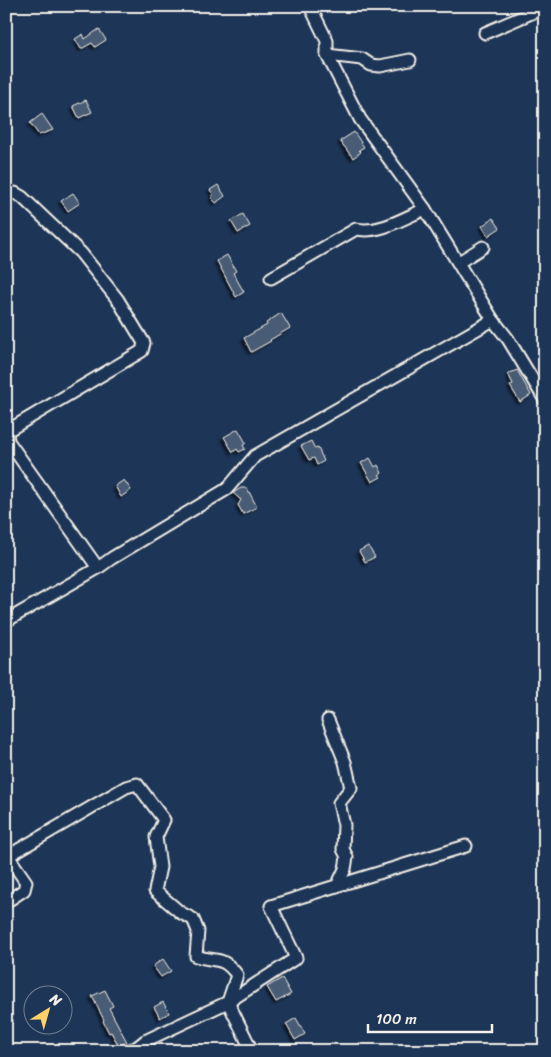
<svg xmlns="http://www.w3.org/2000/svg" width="551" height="1057" viewBox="0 0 551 1057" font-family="Sriracha,sans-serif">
	<defs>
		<filter id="shadow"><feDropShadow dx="-2.5" dy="2.5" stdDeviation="1" flood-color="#0009"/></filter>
	</defs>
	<rect width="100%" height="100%" fill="#1d3557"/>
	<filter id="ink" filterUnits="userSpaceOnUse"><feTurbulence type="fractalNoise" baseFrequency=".02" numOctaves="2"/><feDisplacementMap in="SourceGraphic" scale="10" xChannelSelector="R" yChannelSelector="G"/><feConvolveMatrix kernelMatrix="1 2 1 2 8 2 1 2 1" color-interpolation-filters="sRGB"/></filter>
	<g filter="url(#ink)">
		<g fill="#485b74" stroke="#f4f1e8" filter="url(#shadow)">
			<path d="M99 29 106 40 95 47 92 43 81 49 75 39 83 34 85 39Z"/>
			<path d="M86 100 92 112 79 118 73 106Z"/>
			<path d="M42 114 53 130 39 135 30 123Z"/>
			<path d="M354 132 364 147 359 150 361 152 353 158 340 141Z"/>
			<path d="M218 185 225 196 216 203 212 199 213 194 210 190Z"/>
			<path d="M73 193 80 203 68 211 61 201Z"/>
			<path d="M243 214 250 226 238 233 231 221Z"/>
			<path d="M493 218 500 228 488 236 482 226Z"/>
			<path d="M227 255 236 271 233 273 244 292 236 297 217 261Z"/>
			<path d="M281 313 290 328 270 340 271 341 251 352 244 338 267 325 266 323Z"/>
			<path d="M517 370 531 395 520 402 510 386 513 384 508 374Z"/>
			<path d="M238 429 246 443 243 445 245 449 239 452 237 449 233 452 224 437Z"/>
			<path d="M311 441 315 449 318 448 324 461 317 465 314 458 309 460 301 446Z"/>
			<path d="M370 458 375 467 378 465 382 473 379 475 381 477 372 482 361 463Z"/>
			<path d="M124 480 131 490 121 497 115 486Z"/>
			<path d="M241 488H247L257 507 243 514 238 505 241 500 233 493Z"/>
			<path d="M368 546 375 557 365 562 359 551Z"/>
			<path d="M163 959 171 971 161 977 153 966Z"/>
			<path d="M282 978 291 994 276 1002 267 987Z"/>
			<path d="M105 990 113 1006 109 1008 127 1042 119 1046 111 1032 109 1033 103 1021 104 1020 92 996Z"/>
			<path d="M163 1002 169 1013 160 1018 154 1007Z"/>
			<path d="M296 1018 305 1034 295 1040 286 1024Z"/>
		</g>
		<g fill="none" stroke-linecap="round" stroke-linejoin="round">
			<g stroke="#f4f1e8" stroke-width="15">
				<g id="minor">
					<path d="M310 6 327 41V55L362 59 371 65 380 66 410 60"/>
					<path d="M485 33 545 7"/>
					<path d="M327 55 360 119 425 209 493 320 508 339 545 400"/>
					<path d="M6 195 15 193 22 197 81 253 118 300 144 343 142 351 7 431 8 441 98 568"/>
					<path d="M459 262 483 247"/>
					<path d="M271 278 356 229C379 234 404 218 425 209"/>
					<path d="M6 621 98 568 112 558 227 489 255 456 493 320"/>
					<path d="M328 720 345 762 351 788 339 803 344 825 343 849 347 857 345 869 337 886"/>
					<path d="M6 902 24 890 26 882 8 856 126 787 137 784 164 820 156 837 160 867 155 891 181 913 193 919 198 931 196 956C217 963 222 955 237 975L228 1002 252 1051"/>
					<path d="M126 1051 136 1048 145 1041"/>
					<path d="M144 1051 145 1041 228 1002 296 958 271 906 466 846"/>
				</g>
			</g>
			<use href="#minor" stroke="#1d3557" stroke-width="11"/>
		</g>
	</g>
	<rect width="551" height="1057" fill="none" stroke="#1d3557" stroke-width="25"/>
	<rect x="12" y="12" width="526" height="1032" fill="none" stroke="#f4f1e8" stroke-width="2" filter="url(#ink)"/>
	<g transform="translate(48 1010) rotate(37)"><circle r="24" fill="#1d3557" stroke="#738091"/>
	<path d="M0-4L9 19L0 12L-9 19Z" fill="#ffd166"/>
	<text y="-8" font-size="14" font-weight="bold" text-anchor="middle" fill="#f4f1e8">N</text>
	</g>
	<path d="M368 1024v8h124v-8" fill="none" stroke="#f4f1e8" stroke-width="2.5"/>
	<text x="376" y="1024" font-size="15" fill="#f4f1e8" stroke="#1d3557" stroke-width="4" paint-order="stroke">100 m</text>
</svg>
